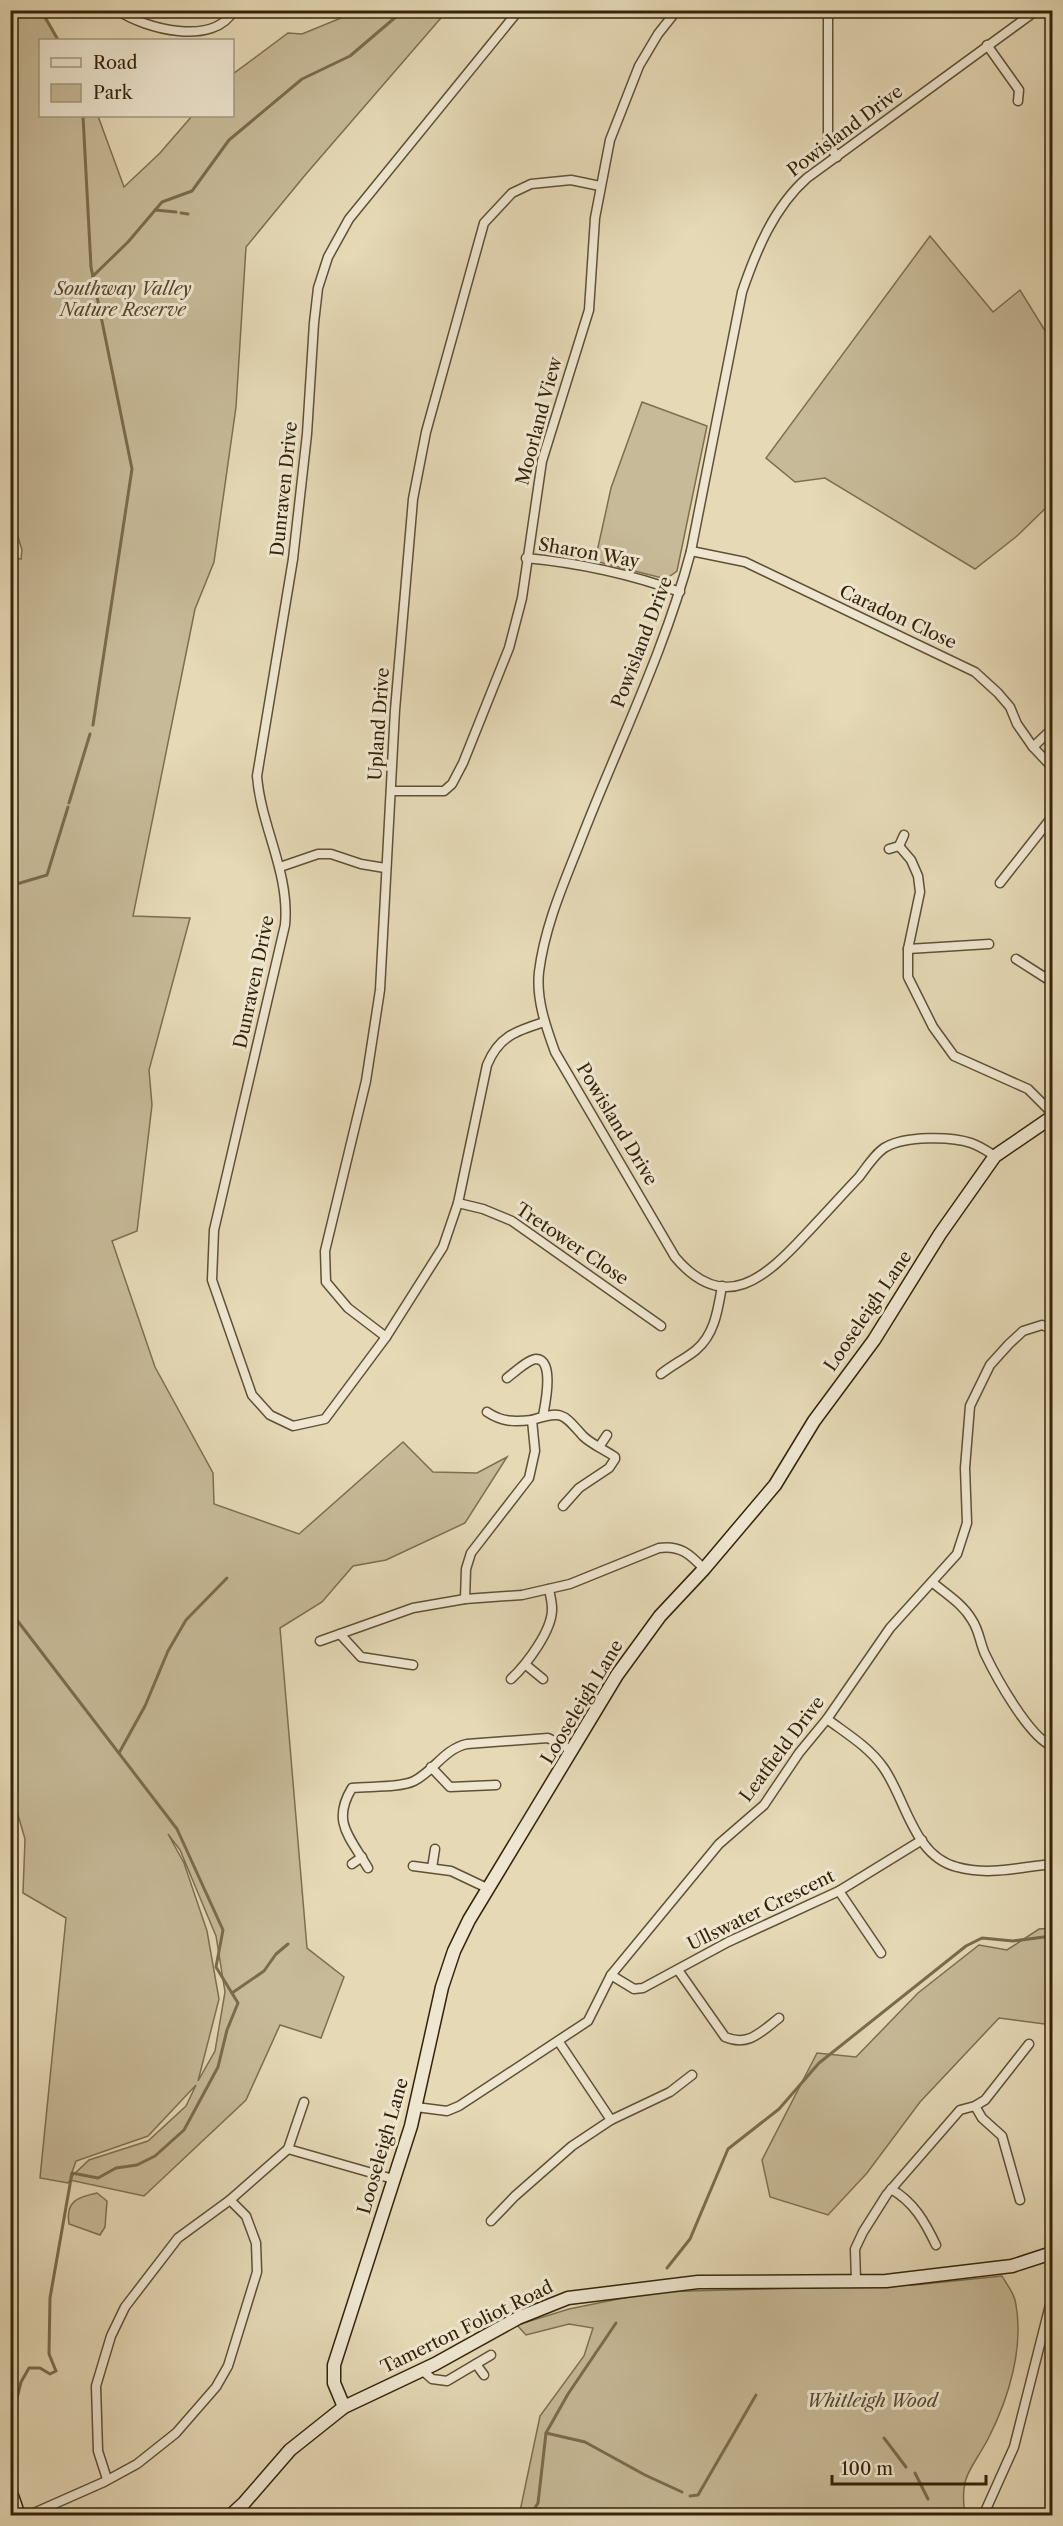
<svg xmlns="http://www.w3.org/2000/svg" width="1063" height="2526" viewBox="0 0 1063 2526" font-family="'Libre Caslon Text',serif">
	<rect width="100%" height="100%" fill="#e5d9b6"/>
	<filter id="stains"><feTurbulence type="fractalNoise" baseFrequency=".00333" numOctaves="4"/><feColorMatrix values="0 0 0 0 .2 0 0 0 0 .09 0 0 0 0 .02 0 0 0 .5 -.17"/></filter>
	<radialGradient id="worn" r=".72"><stop offset=".6" stop-color="#630" stop-opacity="0"/><stop offset="1" stop-color="#630" stop-opacity=".3"/></radialGradient>
	<g fill="#c7ba98" stroke="#7e6e50" stroke-width="1.5" fill-rule="evenodd">
		<path d="M11 10 40 11 59 40H40V116H98L124 187 160 153 192 116H232L233 74 288 33 302 34 358 11H447L306 174 246 247 236 407 214 562 195 609 133 916 190 918 149 1070 152 1105 137 1231 112 1241 155 1367 213 1473 214 1504 299 1534 403 1442 433 1472 477 1473 507 1457 465 1523 386 1560 353 1566 322 1602 280 1628 307 1948 344 1977 321 2038 280 2025 246 2100 144 2196 70 2180 68 2183 40 2178 66 1918 23 1893 25 1839 11 1791 10 557 21 559 22 550 10 511ZM168 1834 180 1850 216 1936 225 1992 215 2051 198 2081 219 1999 207 1931 184 1863ZM196 2085 186 2106 148 2141 89 2160 70 2178 76 2161 148 2136Z"/>
		<path d="M930 236 993 312 1020 290 1052 342V502L1017 536 975 569 825 478 795 482 766 458Z"/>
		<path d="M642 402 707 426 677 571 666 579 595 561 611 488Z"/>
		<path d="M1052 1928V2025L999 2018 920 2102 867 2173 828 2215 770 2197 762 2160 817 2053 856 2057 918 1993 979 1945 1007 1950 1039 1929Z"/>
		<path d="M97 2193 107 2201 105 2227 100 2235 69 2224C65 2201 78 2197 97 2193Z"/>
		<path d="M1002 2276C1006 2283 1013 2292 1015 2300 1025 2345 1009 2398 988 2439 971 2471 959 2475 965 2515L519 2516 540 2416 584 2356 593 2328 569 2324 526 2335 517 2325 569 2309 653 2292 915 2285Z"/>
	</g>
	<g fill="none" stroke-linecap="round" stroke-linejoin="round">
		<g stroke="#7b6b4d" stroke-width="3">
			<path d="M41 10 58 40"/>
			<path d="M83 116 91 267 132 469 93 725"/>
			<path d="M155 210 176 212"/>
			<path d="M181 213 188 214"/>
			<path d="M93 276 128 242 162 202 192 191 229 140 302 79 350 56 404 10"/>
			<path d="M69 803 90 734"/>
			<path d="M10 886 47 875 68 807"/>
			<path d="M10 1611 177 1829 223 1930 216 1967 238 2003 227 2030 218 2067 184 2130 155 2156 137 2165 116 2168 98 2178 72 2173 50 2298 49 2354 56 2371 50 2374 40 2368H29L21 2382 10 2428"/>
			<path d="M119 1753 145 1706 168 1651 186 1620 227 1578"/>
			<path d="M232 1993 264 1971 276 1954 288 1944"/>
			<path d="M667 2268 690 2239 728 2149 779 2109 819 2063 966 1946 982 1938 1013 1941 1052 1936"/>
			<path d="M546 2433 585 2442 645 2475 682 2492"/>
			<path d="M884 2438 906 2467"/>
			<path d="M915 2473 928 2499"/>
			<path d="M690 2496 698 2495 756 2395"/>
			<path d="M530 2516 538 2503 546 2433 568 2394 616 2323"/>
		</g>
		<g stroke="#615034" stroke-width="11">
			<g id="street">
				<path d="M117 10C145 29 214 47 234 10"/>
				<path d="M519 10 349 219 328 257 318 288 314 323 307 434 293 559 257 776C261 827 290 873 285 925L214 1230 212 1280 252 1395 270 1415 293 1426 325 1419 386 1337 443 1247 458 1203 487 1065C499 1036 516 1031 544 1022"/>
				<path d="M828 10V143L837 157"/>
				<path d="M987 45 1019 90 1018 101"/>
				<path d="M691 551 745 562 975 672 998 693 1010 707 1017 724 1033 747 1052 767"/>
				<path d="M526 558C580 563 630 574 680 592"/>
				<path d="M1033 747 1052 729"/>
				<path d="M391 791H444L452 784 463 763 509 648 522 598 542 461 589 310 595 218 610 140 639 66 658 34 677 10"/>
				<path d="M899 846 911 860 918 876 920 892 908 949V977L933 1027 954 1056 1028 1089 1052 1113"/>
				<path d="M889 849 899 846 904 835"/>
				<path d="M280 867 318 854H331L361 864 385 868"/>
				<path d="M1000 883 1052 817"/>
				<path d="M908 949 989 944"/>
				<path d="M1016 959 1052 982"/>
				<path d="M995 1156C987 1151 980 1146 971 1143 951 1136 905 1136 886 1147 876 1152 866 1168 859 1177 841 1196 824 1215 806 1234 766 1277 725 1316 675 1257L555 1052C546 1027 536 999 539 972 545 924 565 881 582 837 619 742 665 650 691 551L742 292C756 251 774 207 807 178L1037 10"/>
				<path d="M458 1203 483 1209 512 1221 661 1326"/>
				<path d="M386 1337 348 1308 326 1282 325 1251 366 1081 380 990 395 710 413 499 426 432 484 223 512 193 531 184 571 180 600 186"/>
				<path d="M661 1374C672 1365 685 1359 696 1350 715 1334 718 1309 722 1286"/>
				<path d="M507 1378C514 1373 527 1360 536 1359 555 1359 545 1405 543 1416"/>
				<path d="M487 1412C502 1422 514 1422 532 1420"/>
				<path d="M599 1447 607 1435"/>
				<path d="M932 1582C946 1594 963 1604 972 1620 979 1630 980 1643 985 1654 996 1677 1029 1737 1052 1746"/>
				<path d="M465 1599 466 1569 471 1553 529 1478 535 1451 532 1420C563 1410 563 1414 583 1436 591 1444 605 1450 615 1457V1459L609 1468 579 1488 563 1506"/>
				<path d="M340 1634 361 1657 413 1665"/>
				<path d="M320 1641 413 1608 465 1599 522 1595 570 1584 659 1548C680 1545 690 1554 704 1569"/>
				<path d="M526 1665 543 1679"/>
				<path d="M511 1679C526 1665 553 1630 552 1608 552 1602 550 1595 549 1589"/>
				<path d="M827 1719C847 1734 869 1747 883 1767 906 1799 913 1856 957 1867 989 1876 1020 1867 1052 1864"/>
				<path d="M431 1767 450 1787 496 1785"/>
				<path d="M352 1864 362 1857"/>
				<path d="M413 1866 451 1871 489 1889"/>
				<path d="M368 1868C350 1837 331 1822 352 1788 369 1786 400 1788 414 1781 434 1771 444 1749 467 1744L548 1738 573 1751"/>
				<path d="M432 1868 435 1849"/>
				<path d="M839 1891 881 1953"/>
				<path d="M678 1970 725 2037C748 2047 761 2032 779 2018"/>
				<path d="M611 1975 634 1989 643 1988 728 1942 839 1891 922 1840"/>
				<path d="M559 2042 611 2120"/>
				<path d="M975 2106 982 2118 1002 2136 1020 2200"/>
				<path d="M416 2107 447 2111 459 2106 588 2021 611 1975 719 1844 764 1805 799 1753 827 1719 890 1628 957 1554 967 1523 965 1468 970 1406 990 1365 1009 1344 1023 1331 1042 1325 1052 1329"/>
				<path d="M288 2149 393 2179"/>
				<path d="M891 2189C914 2202 925 2222 936 2245"/>
				<path d="M491 2221 515 2196 572 2146 611 2120 670 2092 692 2075"/>
				<path d="M856 2281 855 2249 863 2232 887 2194 960 2110 975 2106 985 2100 1029 2044"/>
				<path d="M476 2364 484 2375"/>
				<path d="M422 2370 432 2379 447 2381 491 2355"/>
				<path d="M107 2479 98 2451 96 2386 111 2336 125 2307 178 2238 230 2200 288 2149 304 2102"/>
				<path d="M27 2516 104 2482 137 2464 176 2433 216 2387 228 2366 257 2272 256 2243 246 2216 230 2200"/>
				<path d="M983 2516 1014 2447 1052 2297"/>
				<path d="M1050 2516 1052 2511"/>
			</g>
		</g>
		<g stroke="#352308" stroke-width="15">
			<g id="secondary">
				<path d="M344 2407 334 2383V2365L411 2126 442 1987 454 1951 469 1920 617 1675 660 1616 704 1569 775 1485 814 1421 874 1340 940 1234 995 1156 1052 1117"/>
				<path d="M10 2490 19 2516"/>
				<path d="M230 2516 244 2503 290 2450 344 2407 435 2364 518 2318 568 2298 698 2282 886 2281 1012 2266 1052 2253"/>
			</g>
		</g>
		<use href="#street" stroke="#eee6d0" stroke-width="8"/>
		<use href="#secondary" stroke="#eee6d0" stroke-width="12"/>
	</g>
	<g text-anchor="middle" stroke-width="6" stroke-linejoin="round" paint-order="stroke">
		<g font-size="18" fill="#352308" stroke="#eee6d0">
			<text transform="translate(845 131) rotate(-37)" y="6">Powisland Drive</text>
			<text transform="translate(539 421) rotate(-75)" y="6">Moorland View</text>
			<text transform="translate(284 489) rotate(-84)" y="6">Dunraven Drive</text>
			<text transform="translate(589 553) rotate(10)" y="6">Sharon Way</text>
			<text transform="translate(898 617) rotate(25)" y="6">Caradon Close</text>
			<text transform="translate(642 642) rotate(-69)" y="6">Powisland Drive</text>
			<text transform="translate(379 724) rotate(-86)" y="6">Upland Drive</text>
			<text transform="translate(254 982) rotate(-78)" y="6">Dunraven Drive</text>
			<text transform="translate(617 1124) rotate(59)" y="6">Powisland Drive</text>
			<text transform="translate(572 1244) rotate(34)" y="6">Tretower Close</text>
			<text transform="translate(868 1311) rotate(-56)" y="6">Looseleigh Lane</text>
			<text transform="translate(582 1702) rotate(-59)" y="6">Looseleigh Lane</text>
			<text transform="translate(782 1749) rotate(-53)" y="6">Leatfield Drive</text>
			<text transform="translate(761 1910) rotate(-26)" y="6">Ullswater Crescent</text>
			<text transform="translate(383 2146) rotate(-74)" y="6">Looseleigh Lane</text>
			<text transform="translate(467 2327) rotate(-26)" y="6">Tamerton Foliot Road</text>
		</g>
		<g font-size="18" font-style="italic" fill="#5a492c" stroke="#eee6d0">
			<text x="123" y="295">Southway Valley<tspan x="123" dy="21">Nature Reserve</tspan></text>
			<text x="872" y="2407">Whitleigh Wood</text>
		</g>
	</g>
	<rect width="1063" height="2526" fill="none" stroke="#e5d9b6" stroke-width="36"/>
	<rect x="12" y="12" width="1039" height="2502" fill="none" stroke="#352308" stroke-width="3"/>
	<rect x="18" y="18" width="1027" height="2490" fill="none" stroke="#352308" stroke-width="1.5"/>
	<rect x="39" y="39" width="195" height="78" fill="#eee6d0" stroke="#a49880" stroke-width="1.5"/>
	<rect x="51" y="58" width="30" height="9" fill="#eee6d0" stroke="#a49880" stroke-width="1.5"/>
	<text x="93" y="69" font-size="18" fill="#352308">Road</text>
	<rect x="51" y="84" width="30" height="18" fill="#c7ba98" stroke="#a49880" stroke-width="1.5"/>
	<text x="93" y="99" font-size="18" fill="#352308">Park</text>
	<path d="M832 2475v9h154v-9" fill="none" stroke="#352308" stroke-width="3"/>
	<text x="841" y="2475" font-size="18" fill="#352308" stroke="#eee6d0" stroke-width="4.5" paint-order="stroke">100 m</text>
	<rect width="100%" height="100%" filter="url(#stains)"/>
	<rect width="100%" height="100%" fill="url(#worn)"/>
</svg>
